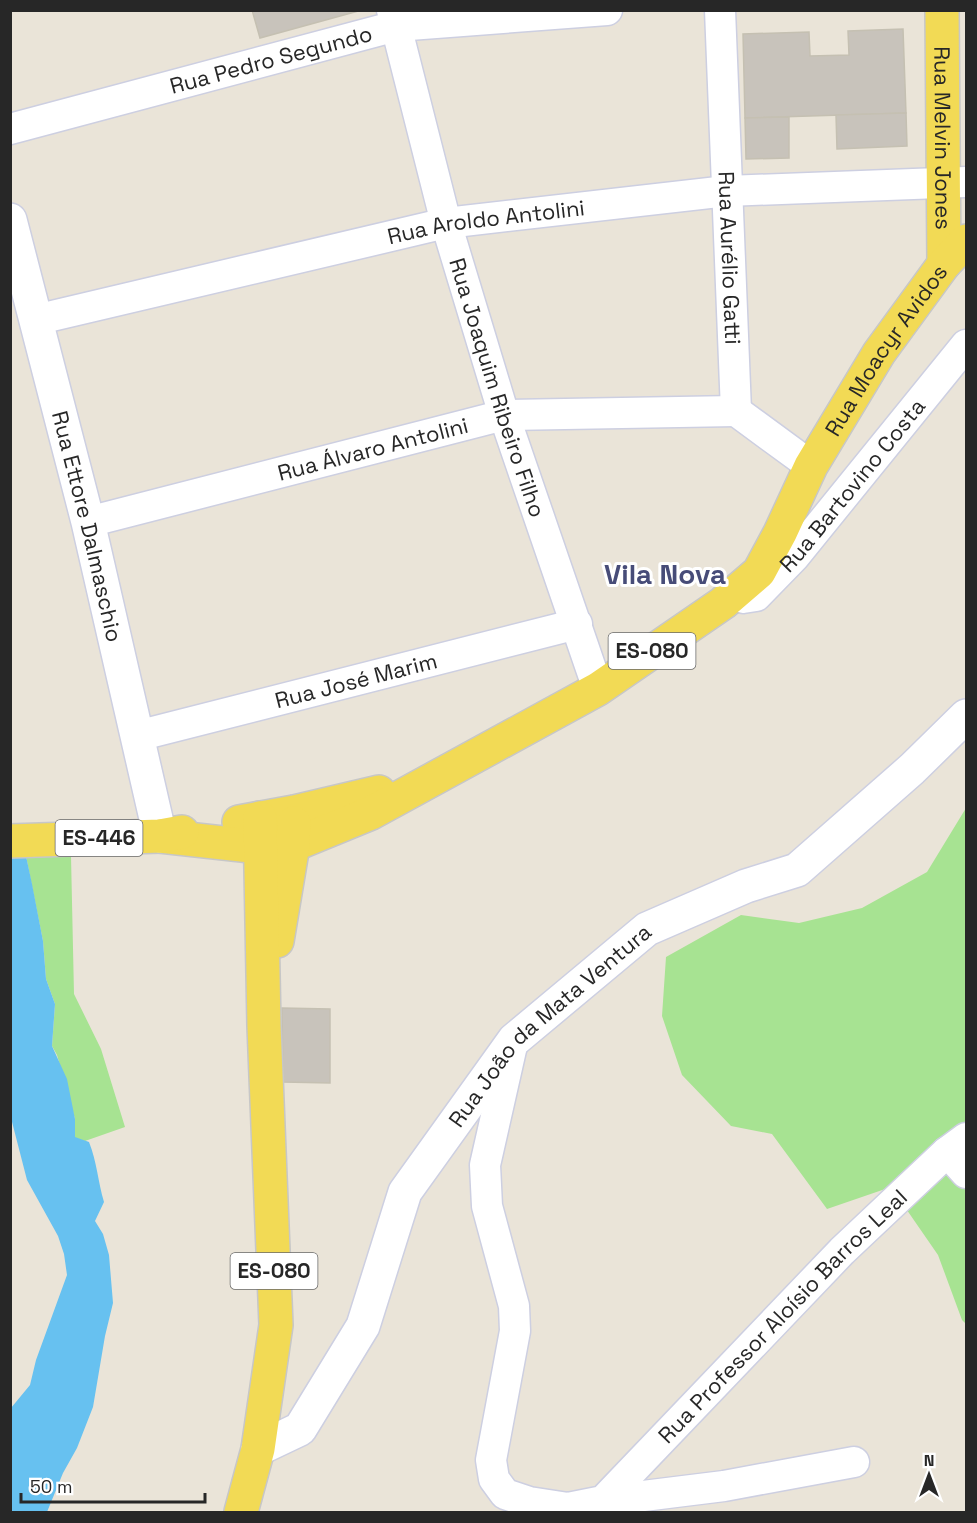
<svg xmlns="http://www.w3.org/2000/svg" width="977" height="1523" viewBox="0 0 977 1523" font-family="'Space Grotesk',sans-serif">
	<rect width="100%" height="100%" fill="#eae4d8"/>
	<g fill="#a7e392">
		<path d="M966 808V1324L962 1320 938 1255 891 1187 827 1209 772 1134 731 1126 682 1075 662 1016 666 957 741 915 799 923 862 908 927 872Z"/>
		<path d="M26 856H71L74 994 101 1049 125 1127 85 1141 75 1138V1119L57 1055 52 1046 55 1004 46 979 43 941Z"/>
	</g>
	<path fill="#67c1f0" d="M10 838 26 856 32 884 43 941 46 979 55 1004 52 1046 67 1079 75 1119V1137L89 1142C97 1162 98 1182 104 1202L95 1221 103 1234 109 1255 113 1303 105 1336 93 1407 77 1448 63 1473 47 1512H11V1408L30 1385 36 1360 67 1275 64 1254 58 1236 27 1180 11 1118Z"/>
	<g fill="#c8c3bb" stroke="#c5c0b2" stroke-width="1.5">
		<path d="M252 10H362L260 38Z"/>
		<path d="M903 29 906 113 745 118 743 34 809 32 810 56 849 55 848 31Z"/>
		<path d="M906 113 907 146 837 149 836 115Z"/>
		<path d="M789 117V158L746 159 745 118Z"/>
		<path d="M282 1008 330 1009V1083L283 1082Z"/>
	</g>
	<g fill="none" stroke-linecap="round" stroke-linejoin="round">
		<g stroke="#cdcfe1" stroke-width="33">
			<g id="street">
				<path id="s1" d="M392 10 446 223 504 415 598 689"/>
				<path id="s2" d="M720 10 736 411"/>
				<path id="s3" d="M10 129 396 26 607 10"/>
				<path id="s4" d="M35 320 446 223 727 191 966 182"/>
				<path d="M736 411 811 466"/>
				<path id="s5" d="M88 522 504 415 736 411"/>
				<path id="s6" d="M743 598 756 596 794 557 966 345"/>
				<path id="s7" d="M137 736 577 624"/>
				<path id="s8" d="M513 1041 485 1165 487 1206 514 1306 515 1331 491 1460 494 1479 505 1494 529 1502 568 1508 603 1501 842 1251 947 1152 966 1138"/>
				<path d="M947 1152 966 1173"/>
				<path d="M603 1501 724 1486 854 1462"/>
			</g>
		</g>
		<g stroke="#cdcfe1" stroke-width="36">
			<g id="secondary">
				<path id="s9" d="M10 220 88 522 160 836"/>
				<path id="s10" d="M258 1449 300 1429 363 1326 405 1192 514 1040 647 929 746 886 797 870 912 769 966 716"/>
			</g>
		</g>
		<g stroke="#c7c7c7" stroke-width="36">
			<g id="primary">
				<path id="s11" d="M942 10 944 264"/>
				<path d="M239 822 294 812 379 792"/>
				<path id="s12" d="M160 836 259 847 293 845 371 813 598 689 723 603 759 572 780 533 811 466 879 353 944 264 966 241"/>
				<path d="M10 841 160 836 182 832"/>
				<path d="M277 941 293 845 294 823"/>
				<path d="M241 1512 258 1449 276 1325 264 1026 260 818"/>
			</g>
		</g>
		<use href="#street" stroke="#fff" stroke-width="30"/>
		<use href="#secondary" stroke="#fff" stroke-width="33"/>
		<use href="#primary" stroke="#f2da55" stroke-width="33"/>
	</g>
	<g text-anchor="middle" stroke-width="6" stroke-linejoin="round" paint-order="stroke">
		<g fill="#fff" stroke="#686868" stroke-width="1.5">
			<rect x="608.5" y="633" width="87" height="36" rx="4.5"/>
			<rect x="55.5" y="820" width="87" height="36" rx="4.5"/>
			<rect x="230.5" y="1253" width="87" height="36" rx="4.5"/>
		</g>
		<g font-size="21" font-weight="bold" fill="#272727">
			<text x="652" y="658">ES-080</text>
			<text x="99" y="845">ES-446</text>
			<text x="274" y="1278">ES-080</text>
		</g>
		<g font-size="22" fill="#272727" stroke="#fff">
			<text dy="8" stroke="none"><textPath href="#s3" startOffset="270">Rua Pedro Segundo</textPath></text>
			<text dy="8" stroke="none"><textPath href="#s11" startOffset="128">Rua Melvin Jones</textPath></text>
			<text dy="8" stroke="none"><textPath href="#s4" startOffset="462">Rua Aroldo Antolini</textPath></text>
			<text dy="8" stroke="none"><textPath href="#s2" startOffset="248">Rua Aurélio Gatti</textPath></text>
			<text dy="8" stroke="none"><textPath href="#s12" startOffset="932">Rua Moacyr Avidos</textPath></text>
			<text dy="8" stroke="none"><textPath href="#s1" startOffset="392">Rua Joaquim Ribeiro Filho</textPath></text>
			<text dy="8" stroke="none"><textPath href="#s5" startOffset="294">Rua Álvaro Antolini</textPath></text>
			<text dy="8" stroke="none"><textPath href="#s6" startOffset="160">Rua Bartovino Costa</textPath></text>
			<text dy="8" stroke="none"><textPath href="#s9" startOffset="316">Rua Ettore Dalmaschio</textPath></text>
			<text dy="8" stroke="none"><textPath href="#s7" startOffset="226">Rua José Marim</textPath></text>
			<text dy="8" stroke="none"><textPath href="#s10" startOffset="530">Rua João da Mata Ventura</textPath></text>
			<text dy="8" stroke="none"><textPath href="#s8" startOffset="824">Rua Professor Aloísio Barros Leal</textPath></text>
		</g>
		<g font-size="28" font-weight="bold" fill="#474c78" stroke="#fff">
			<text x="665" y="584">Vila Nova</text>
		</g>
	</g>
	<rect width="977" height="1523" fill="none" stroke="#272727" stroke-width="24"/>
	<g transform="translate(929 1475)" stroke="#ffffff" stroke-width="4.5" paint-order="stroke">
	<path d="M0-4.5L10 22L0 15L-10 22Z" fill="#272727"/>
	<text y="-9" font-size="16" font-weight="bold" text-anchor="middle" fill="#272727">N</text>
	</g>
	<path d="M21 1493v9h184v-9" fill="none" stroke="#272727" stroke-width="3"/>
	<text x="30" y="1493" font-size="18" fill="#272727" stroke="#ffffff" stroke-width="4.5" paint-order="stroke">50 m</text>
</svg>
